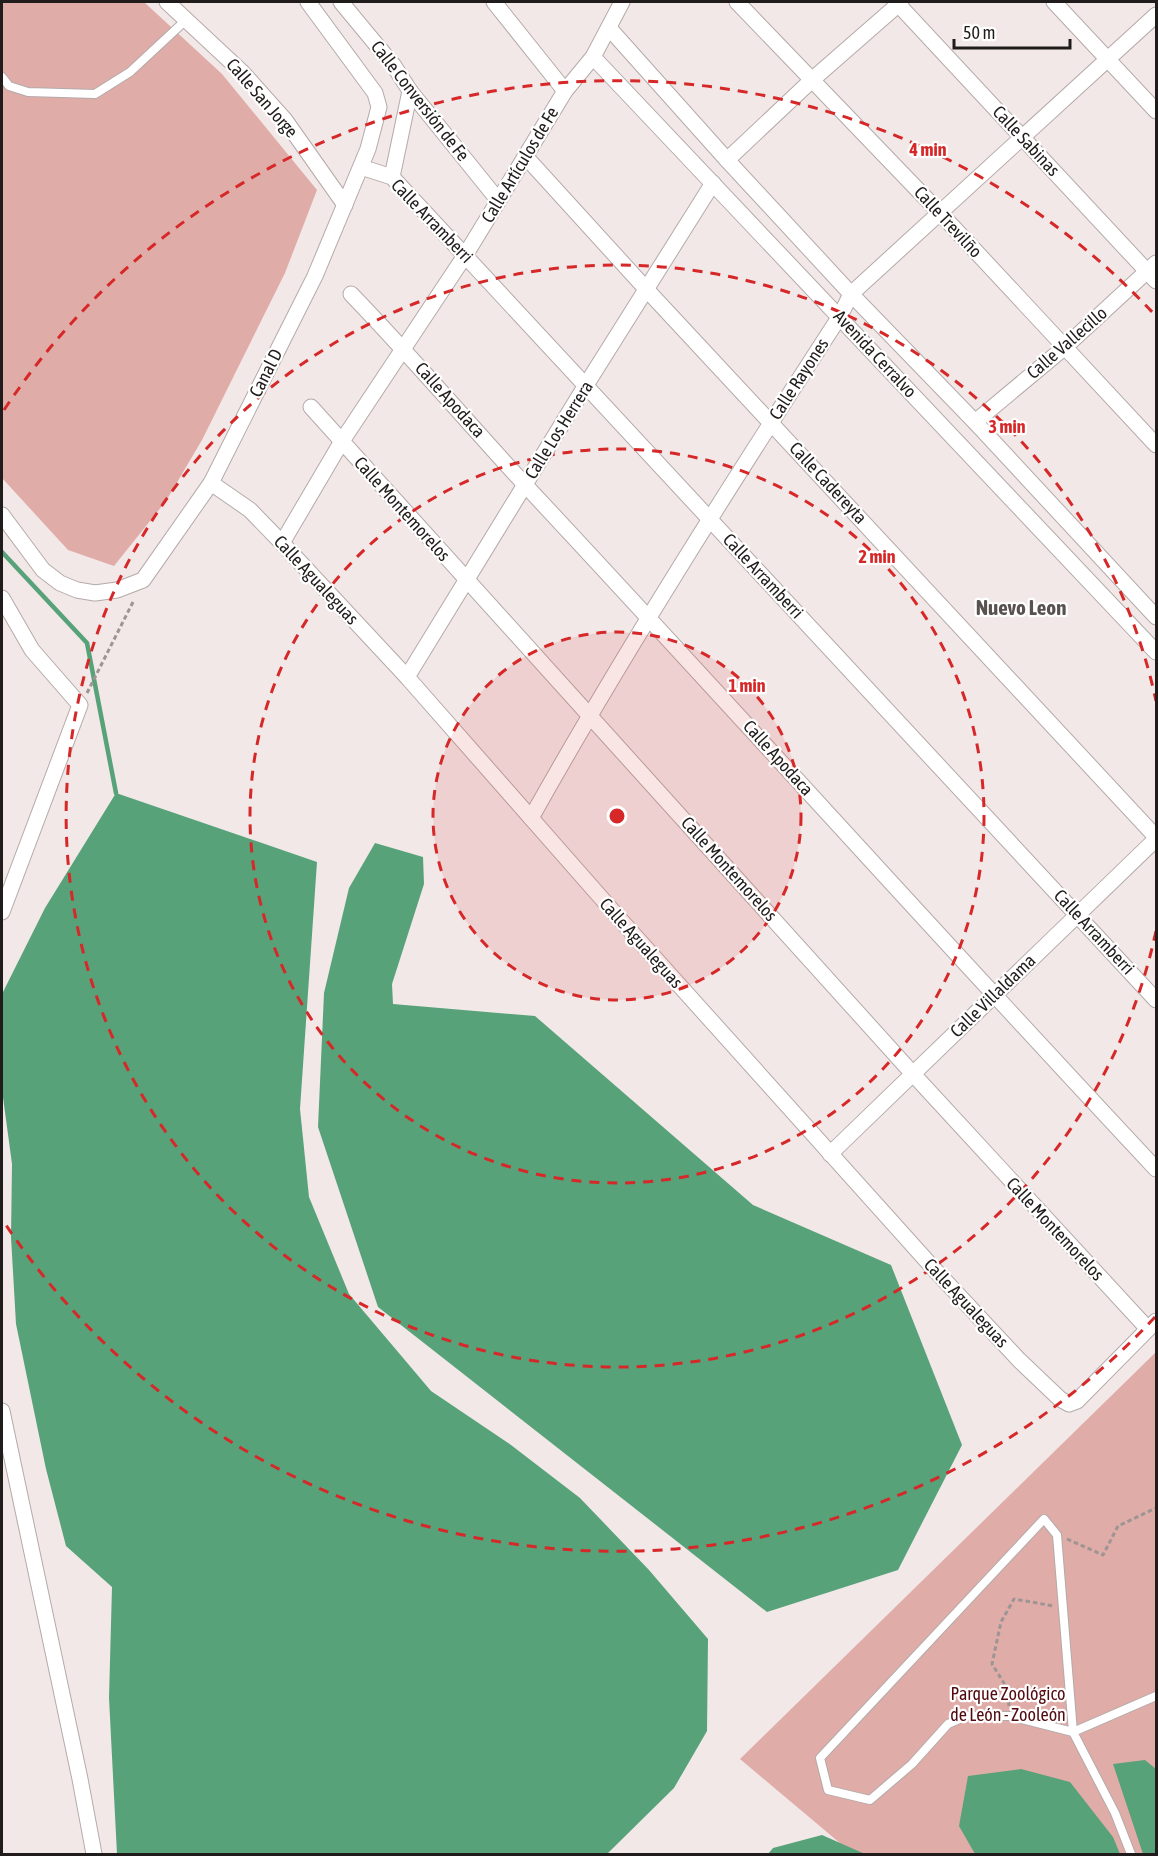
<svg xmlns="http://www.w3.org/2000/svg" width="1158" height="1856" viewBox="0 0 1158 1856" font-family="'Asap Condensed',sans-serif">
	<rect width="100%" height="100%" fill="#f2e8e7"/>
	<g fill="#e0aca8">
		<path d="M2 2H144L222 74 317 190 285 273 202 440 166 501 114 566 68 550 2 478Z"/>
		<path d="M1156 1352V1854H853L740 1759Z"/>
	</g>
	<g fill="#58a27a">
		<path d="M116 793 317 862 300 1109 309 1197 349 1294 431 1391 511 1445 580 1498 649 1570 708 1639 707 1731 674 1788 607 1854H117L109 1698 112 1587 66 1546 46 1469 16 1324 11 1237 12 1164 2 1090V994L45 908Z"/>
		<path d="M375 843 423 857 424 884 392 984 393 1004 535 1016 753 1205 891 1265 962 1445 898 1570 767 1612 378 1307 318 1127 324 993 349 888Z"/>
		<path d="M1145 1760 1156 1769V1854H1143L1113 1764Z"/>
		<path d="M1021 1769 1070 1782 1113 1837 1120 1854H975L959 1826 968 1776Z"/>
		<path d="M822 1835 865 1854H768L773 1848Z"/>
	</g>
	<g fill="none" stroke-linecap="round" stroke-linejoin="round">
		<path stroke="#58a27a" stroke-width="4.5" d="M2 552 87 643 116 793"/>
		<g stroke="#b4aaa9" stroke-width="10">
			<g id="service">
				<path d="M2 77 9 86 28 92 95 94 130 72 186 20"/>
				<path d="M1131 1854 1115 1813 1073 1732 1057 1535 1044 1519 820 1758 828 1790 870 1800 912 1764 948 1724 966 1716H1010L1073 1732 1156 1696"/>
			</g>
		</g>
		<g stroke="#b4aaa9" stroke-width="17">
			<g id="minor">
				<path d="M167 2 243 73 285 120 345 205"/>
				<path d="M341 2 394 66 410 91 498 200"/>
				<path d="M494 2 565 91"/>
				<path d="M737 2 940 213 1156 445"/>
				<path d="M896 2 1156 281"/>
				<path d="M1054 2 1156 111"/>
				<path d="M609 28 727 160 851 294 975 422 1156 617"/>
				<path d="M593 57 1156 652"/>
				<path d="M525 156 647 290 1156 837"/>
				<path d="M727 160 813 79 901 2"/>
				<path d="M361 167 392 177 1156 1000"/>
				<path d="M392 177 410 91"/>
				<path d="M351 294C412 357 469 424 528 488 739 714 945 944 1156 1169"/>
				<path d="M311 407 913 1074 1148 1329"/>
				<path d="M975 422 1065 347 1156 263"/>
				<path d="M211 483 250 510 282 543 407 677 618 917 935 1270 1019 1360 1060 1399 1069 1404 1077 1401 1156 1321"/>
				<path d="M2 515 43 570 60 583 77 590 95 593 117 590 143 580 211 483 315 276 368 149 379 107 375 93 308 2"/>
				<path d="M282 543 342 441 466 254 565 91 593 57 622 2"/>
				<path d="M2 598 32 650 80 705 2 912"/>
				<path d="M407 677 586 385 713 183"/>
				<path d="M531 818C627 647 733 481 840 316L851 294 1156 15"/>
				<path d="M830 1154 1156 839"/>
				<path d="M2 1411 80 1779 94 1854"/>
			</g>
		</g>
		<g stroke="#9c9594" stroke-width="3" stroke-dasharray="4.5 3" stroke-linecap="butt">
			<path d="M87 693 134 600"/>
			<path d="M1067 1539 1103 1555 1118 1526 1156 1508"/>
			<path d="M1009 1706 1007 1688 992 1664 1001 1622 1014 1599 1054 1606"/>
		</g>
		<use href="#service" stroke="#fff" stroke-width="8"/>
		<use href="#minor" stroke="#fff" stroke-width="15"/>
	</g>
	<circle cx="617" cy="816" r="184" fill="#d62828" fill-opacity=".12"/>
	<g fill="none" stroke="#d62828" stroke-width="3" stroke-dasharray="10 8">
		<circle cx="617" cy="816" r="184"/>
		<circle cx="617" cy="816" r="367"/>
		<path d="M1156 931A551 551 0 1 1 1156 701"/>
		<path d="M1155 1317A735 735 0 0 1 4 1222M4 410A735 735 0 0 1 1155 315"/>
	</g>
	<g text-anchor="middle" stroke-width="4.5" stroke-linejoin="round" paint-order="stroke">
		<g font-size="18" fill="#201c1c" stroke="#fff">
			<text transform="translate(262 98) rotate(49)" y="6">Calle San Jorge</text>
			<text transform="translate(420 101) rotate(52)" y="6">Calle Conversión de Fe</text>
			<text transform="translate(1026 141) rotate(47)" y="6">Calle Sabinas</text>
			<text transform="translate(520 165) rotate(-59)" y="6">Calle Artículos de Fe</text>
			<text transform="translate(432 221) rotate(46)" y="6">Calle Arramberri</text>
			<text transform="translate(948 222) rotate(47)" y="6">Calle Trevilño</text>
			<text transform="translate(1067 343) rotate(-41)" y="6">Calle Vallecillo</text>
			<text transform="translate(875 354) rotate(47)" y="6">Avenida Cerralvo</text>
			<text transform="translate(266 373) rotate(-63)" y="6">Canal D</text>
			<text transform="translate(799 379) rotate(-57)" y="6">Calle Rayones</text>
			<text transform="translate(450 400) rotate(48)" y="6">Calle Apodaca</text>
			<text transform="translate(559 430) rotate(-58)" y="6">Calle Los Herrera</text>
			<text transform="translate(828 483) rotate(47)" y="6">Calle Cadereyta</text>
			<text transform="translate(402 509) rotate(48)" y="6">Calle Montemorelos</text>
			<text transform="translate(763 576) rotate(47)" y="6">Calle Arramberri</text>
			<text transform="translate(316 580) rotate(47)" y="6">Calle Agualeguas</text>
			<text transform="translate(778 758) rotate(48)" y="6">Calle Apodaca</text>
			<text transform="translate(729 869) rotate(48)" y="6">Calle Montemorelos</text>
			<text transform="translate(1094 932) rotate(47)" y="6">Calle Arramberri</text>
			<text transform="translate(641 943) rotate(48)" y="6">Calle Agualeguas</text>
			<text transform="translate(993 996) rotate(-44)" y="6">Calle Villaldama</text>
			<text transform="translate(1055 1229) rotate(47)" y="6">Calle Montemorelos</text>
			<text transform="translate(966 1303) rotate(47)" y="6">Calle Agualeguas</text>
		</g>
		<g font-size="18" fill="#510a0e" stroke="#fff">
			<text x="1008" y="1700">Parque Zoológico<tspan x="1008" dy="21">de León - Zooleón</tspan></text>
		</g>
		<g font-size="21" font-weight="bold" fill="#595150" stroke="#fff">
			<text x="1021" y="615">Nuevo Leon</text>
		</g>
	</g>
	<circle cx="617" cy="816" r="9" fill="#d62828" stroke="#fff" stroke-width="3"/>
	<g font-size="18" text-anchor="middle" font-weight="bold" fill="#d62828" stroke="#fff" stroke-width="4.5" stroke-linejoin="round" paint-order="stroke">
		<text x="928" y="156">4 min</text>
		<text x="1007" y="433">3 min</text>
		<text x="877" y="563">2 min</text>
		<text x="747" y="692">1 min</text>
	</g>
	<rect width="1158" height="1856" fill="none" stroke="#201c1c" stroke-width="6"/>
	<path d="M954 39v9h116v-9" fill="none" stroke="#201c1c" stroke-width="3"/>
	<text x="963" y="39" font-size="18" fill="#201c1c" stroke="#ffffff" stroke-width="4.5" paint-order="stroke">50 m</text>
</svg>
